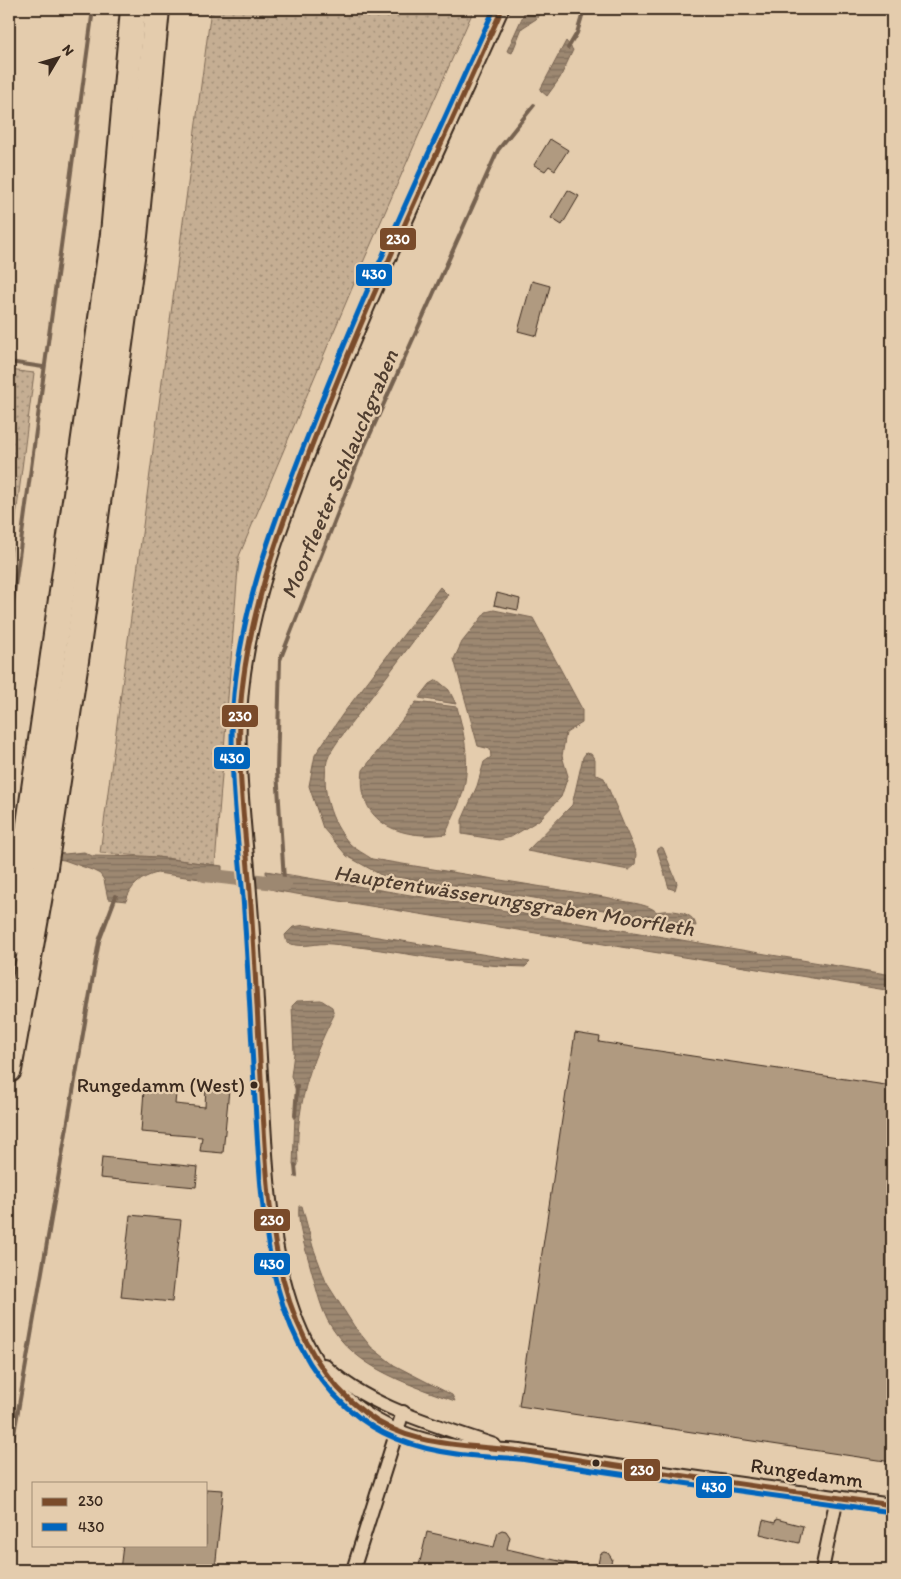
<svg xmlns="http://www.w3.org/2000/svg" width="901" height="1579" viewBox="0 0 901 1579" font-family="Itim,sans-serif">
	<defs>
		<pattern id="grass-dots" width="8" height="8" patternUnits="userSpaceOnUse" patternTransform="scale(1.25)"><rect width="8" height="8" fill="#c5ae93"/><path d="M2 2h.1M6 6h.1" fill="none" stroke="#a18e77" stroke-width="1.8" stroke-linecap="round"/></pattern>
		<pattern id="water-rules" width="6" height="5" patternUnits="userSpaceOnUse" patternTransform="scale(1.25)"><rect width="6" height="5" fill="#9d8871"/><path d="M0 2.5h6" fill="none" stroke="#816f5c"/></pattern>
	</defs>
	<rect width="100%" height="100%" fill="#e4ccad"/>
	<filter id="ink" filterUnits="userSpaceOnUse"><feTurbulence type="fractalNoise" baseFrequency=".02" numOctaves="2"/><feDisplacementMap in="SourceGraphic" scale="10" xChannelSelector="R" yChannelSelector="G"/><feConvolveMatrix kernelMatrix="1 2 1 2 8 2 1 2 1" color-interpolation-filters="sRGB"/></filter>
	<g filter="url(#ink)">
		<g fill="url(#grass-dots)" stroke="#806c58">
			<path d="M211 9H474L361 267 239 556 215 865 157 857 100 853Z"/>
			<path d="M9 370 34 373 9 572Z"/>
		</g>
		<g fill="url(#water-rules)" stroke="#766250">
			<path d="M526 9H545L536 19 522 28 512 53 507 51Z"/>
			<path d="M566 41 573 50 560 78 547 96 540 90Z"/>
			<path d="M440 587 448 595 338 741C334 747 329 754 327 761 321 790 330 822 350 844 356 850 365 854 372 859L610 898C624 903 645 902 657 912 669 909 694 911 696 926L476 888 381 875 347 856 323 828 309 786 315 755 342 715Z"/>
			<path d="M494 610 533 618 582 709V723L566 733 562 756 568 776 561 797 539 820 511 837 499 840 462 834V820L477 786 484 762 491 757 490 749 478 746 454 659 462 642 486 612Z"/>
			<path d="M437 680 449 690 456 704 419 698 430 684Z"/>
			<path d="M416 702 457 707C464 733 470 760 464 787 461 803 451 819 446 834 400 840 356 823 363 770Z"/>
			<path d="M586 753 591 754 595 760V774L604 778 636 854 635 865 629 870 527 851 572 805 583 757Z"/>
			<path d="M9 845 65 854 84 852 92 856 157 857 222 866V882L157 873C141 877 130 886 126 901L108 899 104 880 100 874 92 870 64 860 9 852Z"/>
			<path d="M661 847 663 848 677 883 675 890 669 888 657 849Z"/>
			<path d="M266 871 892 975V991L278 891 267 888Z"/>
			<path d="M305 925 530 962 525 967C460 966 397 950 332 944 314 942 307 949 287 943L285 935 293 927Z"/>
			<path d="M321 1000 332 1007 334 1015C309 1063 295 1110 298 1165L295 1169 293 1165 296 1091 291 1076 294 1053 292 1006 297 1001Z"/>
			<path d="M299 1206H302L313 1247 326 1282 354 1326 371 1347 394 1365 452 1395 455 1401C405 1383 344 1365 323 1310 318 1297 315 1283 311 1269 306 1249 297 1227 299 1206Z"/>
		</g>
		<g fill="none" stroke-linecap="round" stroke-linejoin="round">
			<g stroke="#766250" stroke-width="4">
				<path d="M568 48 577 33 584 9"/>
				<path d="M9 362 43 367"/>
				<path d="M9 631 93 9"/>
				<path d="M284 880 277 771 280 660 359 459 498 150 534 105"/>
				<path d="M295 1116 297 1086"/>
				<path d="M295 1165 296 1176"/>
				<path d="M9 1463 99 941 116 896"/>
			</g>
			<path stroke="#9d8871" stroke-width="14" d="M204 875 285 884"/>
		</g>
		<g fill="#b09a80" stroke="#3b2a1e">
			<path d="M550 139 568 150 555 170 549 166 545 171 534 165Z"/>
			<path d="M568 190 579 196 562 225 551 218Z"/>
			<path d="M532 281 550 286 537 336 518 331Z"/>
			<path d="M497 593 520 599 518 610 494 605Z"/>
			<path d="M575 1033 600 1037 599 1042 892 1086V1462L519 1406Z"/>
			<path d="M206 1086 229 1089 223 1153 200 1151 202 1137 141 1132 144 1090 176 1093 175 1104 205 1107Z"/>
			<path d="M102 1157 198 1167 196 1187 100 1178Z"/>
			<path d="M130 1215 181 1220 172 1302 121 1297Z"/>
			<path d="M206 1489 223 1490 215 1570H120L123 1545H206Z"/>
			<path d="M776 1519 803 1526 799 1543 760 1534 763 1520 775 1523Z"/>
			<path d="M502 1530 506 1531 510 1537 507 1549 581 1566V1570H418L427 1532 494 1547 498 1532Z"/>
			<path d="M604 1552 608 1553 612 1559 609 1570H597L600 1554Z"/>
		</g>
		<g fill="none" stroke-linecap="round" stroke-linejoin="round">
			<g stroke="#3b2a1e" stroke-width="16">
				<g id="minor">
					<path d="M502 9C439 151 370 292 315 437 283 520 251 601 242 690 235 757 245 825 250 893 256 963 258 1035 263 1106 269 1207 274 1349 365 1413 395 1434 433 1444 470 1448 486 1450 503 1449 520 1451 644 1472 768 1487 892 1505"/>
					<path d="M324 1365C366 1407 439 1426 494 1445"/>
					<path d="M353 1570 403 1412"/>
					<path d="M822 1570 837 1497"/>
				</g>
			</g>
			<g stroke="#3b2a1e" stroke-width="28">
				<g id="motorway">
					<path d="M9 945 27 838 113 234 133 9"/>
					<path d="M9 1070 45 867 76 661 135 236 157 9"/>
				</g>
			</g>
			<use href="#minor" stroke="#e4ccad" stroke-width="12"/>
			<use href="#motorway" stroke="#e4ccad" stroke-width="24"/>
			<g stroke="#e4ccad" stroke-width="9">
				<path id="bus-1" d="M502 9C440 148 374 286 319 427 286 512 252 599 242 690 235 757 245 825 250 892 255 960 258 1027 262 1095 269 1204 269 1340 365 1413 410 1448 467 1444 520 1451 564 1457 607 1465 651 1471 731 1483 812 1494 892 1505"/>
			</g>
			<g stroke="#e4ccad" stroke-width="9">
				<path id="bus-2" d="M494 9C433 145 368 281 314 420 279 508 243 598 234 694 228 761 237 830 243 897 248 965 251 1033 255 1101 262 1211 264 1347 361 1419 393 1443 437 1453 476 1456 493 1458 510 1457 527 1460 648 1479 770 1495 891 1512"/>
			</g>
			<use href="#bus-1" stroke="#7a4b2a" stroke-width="5"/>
			<use href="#bus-2" stroke="#0065bd" stroke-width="5"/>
		</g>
	</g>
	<g fill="#3b2a1e" stroke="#e4ccad" stroke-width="2">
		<circle cx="254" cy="1085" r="4.5"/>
		<circle cx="596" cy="1463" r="4.5"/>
	</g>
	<g text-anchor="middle" stroke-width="4.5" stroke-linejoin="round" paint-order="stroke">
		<g font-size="20" fill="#3b2a1e" stroke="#e4ccad" text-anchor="end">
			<text x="245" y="1092">Rungedamm (West)</text>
		</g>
		<g font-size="21" fill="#3b2a1e" stroke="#e4ccad">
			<text transform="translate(807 1473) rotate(8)" y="7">Rungedamm</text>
		</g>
		<g font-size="22" font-style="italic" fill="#4f3d2f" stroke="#e4ccad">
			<text transform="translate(339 474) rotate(-67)" y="8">Moorfleeter Schlauchgraben</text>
			<text transform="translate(514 900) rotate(9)" y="8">Hauptentwässerungsgraben Moorfleth</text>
		</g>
	</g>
	<g stroke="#e4ccad" stroke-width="2">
		<rect x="379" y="227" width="38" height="24" rx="5" fill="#7a4b2a"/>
		<rect x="355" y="263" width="38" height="24" rx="5" fill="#0065bd"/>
		<rect x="221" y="704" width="38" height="24" rx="5" fill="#7a4b2a"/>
		<rect x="213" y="746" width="38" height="24" rx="5" fill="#0065bd"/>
		<rect x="253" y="1208" width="38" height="24" rx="5" fill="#7a4b2a"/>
		<rect x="253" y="1252" width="38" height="24" rx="5" fill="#0065bd"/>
		<rect x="623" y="1458" width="38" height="24" rx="5" fill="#7a4b2a"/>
		<rect x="695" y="1475" width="38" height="24" rx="5" fill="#0065bd"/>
	</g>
	<g font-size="14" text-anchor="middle" font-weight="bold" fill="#fff">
		<text x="398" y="244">230</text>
		<text x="374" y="279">430</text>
		<text x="240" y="721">230</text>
		<text x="232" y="763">430</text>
		<text x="272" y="1225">230</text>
		<text x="272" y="1269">430</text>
		<text x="642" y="1475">230</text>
		<text x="714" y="1492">430</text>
	</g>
	<rect width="901" height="1579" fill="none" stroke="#e4ccad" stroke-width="30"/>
	<rect x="15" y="15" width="871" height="1549" fill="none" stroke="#3b2a1e" stroke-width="2" filter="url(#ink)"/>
	<rect x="32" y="1482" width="175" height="65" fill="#e4ccad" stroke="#a08b74"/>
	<rect x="42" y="1498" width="25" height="8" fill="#7a4b2a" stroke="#a08b74"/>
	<text x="78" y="1506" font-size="15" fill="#3b2a1e">230</text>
	<rect x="42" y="1523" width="25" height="8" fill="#0065bd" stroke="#a08b74"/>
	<text x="78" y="1532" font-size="15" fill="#3b2a1e">430</text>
	<g transform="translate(58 58) rotate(52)" stroke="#e4ccad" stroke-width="4" paint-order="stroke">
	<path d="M0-4L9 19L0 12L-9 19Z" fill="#3b2a1e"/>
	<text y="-8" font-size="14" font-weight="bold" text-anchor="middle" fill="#3b2a1e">N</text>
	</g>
</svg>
